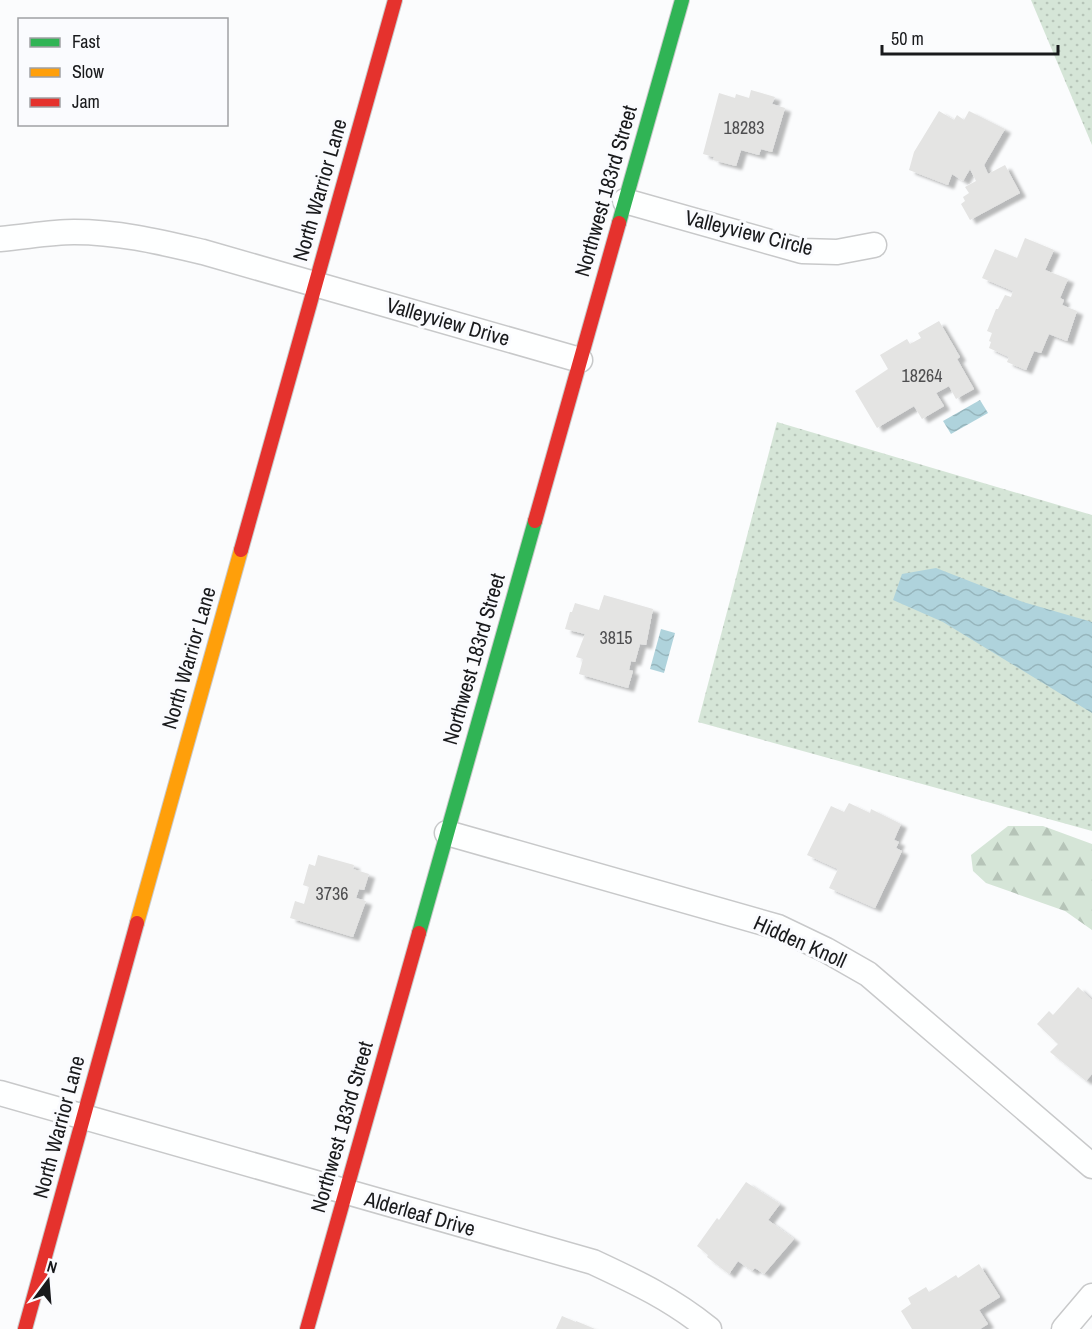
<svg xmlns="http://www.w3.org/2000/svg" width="1092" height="1329" viewBox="0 0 1092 1329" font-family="'Archivo Narrow',sans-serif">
	<defs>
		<pattern id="forest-firs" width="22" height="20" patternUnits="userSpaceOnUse" patternTransform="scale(1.5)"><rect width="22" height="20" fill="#d5e5d7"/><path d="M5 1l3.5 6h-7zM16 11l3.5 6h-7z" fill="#b6c4b8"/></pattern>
		<pattern id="park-dots" width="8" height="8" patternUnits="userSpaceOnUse" patternTransform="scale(1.5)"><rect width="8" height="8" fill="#d5e5d7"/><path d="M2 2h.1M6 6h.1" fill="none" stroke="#b6c4b8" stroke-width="1.8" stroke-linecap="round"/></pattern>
		<pattern id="water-waves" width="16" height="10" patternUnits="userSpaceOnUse" patternTransform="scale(1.5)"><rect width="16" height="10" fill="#afd3dc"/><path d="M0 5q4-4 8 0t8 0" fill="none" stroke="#96b5bc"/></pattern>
		<filter id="shadow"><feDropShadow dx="6" dy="4" stdDeviation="1.5" flood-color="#0004"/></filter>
	</defs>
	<rect width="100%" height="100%" fill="#fbfcfd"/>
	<path fill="url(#forest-firs)" d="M1008 826H1043L1092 844V930L1065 911 986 883 973 871 971 855Z"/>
	<g fill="url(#park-dots)">
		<path d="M1031 0H1092V145Z"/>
		<path d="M777 422 1092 515V831L698 722Z"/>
	</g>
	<g fill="url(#water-waves)">
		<path d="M980 400 988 413 951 434 943 421Z"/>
		<path d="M936 568 1023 602 1092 622V713L943 622 893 600 902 574Z"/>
		<path d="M661 629 675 633 664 673 650 669Z"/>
	</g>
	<g fill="#e4e4e3" filter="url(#shadow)">
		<path d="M751 90 775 97 772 104 785 108 772 152 761 149 759 155 741 150 736 166 713 160 714 157 703 154 719 93 735 98 736 94 749 98Z"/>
		<path d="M939 111 954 120 957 115 964 120 969 111 1005 129 984 165 988 174 1005 165 1020 193 970 220 961 204 965 201 963 197 969 193 965 187 976 181 970 169 963 181 952 174 948 185 909 170 914 152Z"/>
		<path d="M1025 238 1054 250 1045 270 1068 279 1060 298 1064 300 1062 305 1077 311 1067 341 1049 334 1041 353 1034 351 1026 370 1007 362 1009 357 989 348 991 342 989 341 992 333 987 331 996 309H998L1005 295 1011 297 1013 291 982 278 995 249 1017 258Z"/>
		<path d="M939 321 960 357 957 359 974 389 956 399 949 386 936 393 944 406 922 419 914 406 877 428 855 391 888 369 880 355 907 339 910 344 921 338 918 333Z"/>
		<path d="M604 595 653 609 646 645 640 644 635 662 631 661 629 670 633 671 628 688 579 674 583 659 576 657 585 634 565 629 570 612H572L575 603 599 610Z"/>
		<path d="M849 803 870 813 871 809 901 824 894 840 899 842 896 848 902 851 875 908 829 888 838 869 807 855 831 806 844 812Z"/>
		<path d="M318 855 354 865 353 869 369 874 364 890 359 889 356 898 366 901 353 937 290 918 295 901 304 904 309 887 303 885 309 864 315 866Z"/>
		<path d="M1078 987 1092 1000V1074L1086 1081 1050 1052 1058 1044 1037 1024 1049 1011 1053 1015Z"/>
		<path d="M746 1182 780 1204 768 1220 794 1239 764 1274 755 1268 752 1271 738 1261 729 1274 707 1257 708 1255 697 1246 717 1218 719 1220Z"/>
		<path d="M979 1264 1000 1297 979 1310 988 1324 980 1329H912L901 1311 911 1304 908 1298 926 1287 929 1292 956 1275 958 1278Z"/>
		<path d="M562 1316 576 1322V1321L595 1329H556Z"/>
	</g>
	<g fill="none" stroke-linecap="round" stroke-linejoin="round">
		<g stroke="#c8c9ca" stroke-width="27">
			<g id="street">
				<path d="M625 201 802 251 837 252 874 245"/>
				<path d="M0 239C25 237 50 232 74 232 119 232 160 242 203 252L580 360"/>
				<path d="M447 833 778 927 826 950 868 974 1092 1166"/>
				<path d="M0 1093 593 1262C636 1282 672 1299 709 1329"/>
				<path d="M1064 1329 1092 1296"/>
			</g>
		</g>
		<g stroke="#c8c9ca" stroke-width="16">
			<g id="fast">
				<path d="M619 223 682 0"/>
				<path d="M419 933 535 521"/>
			</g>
		</g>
		<g stroke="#c8c9ca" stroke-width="16">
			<path id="slow" d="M137 923 241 550"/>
		</g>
		<g stroke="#c8c9ca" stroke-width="16">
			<g id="jam">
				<path d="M535 521 619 223"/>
				<path d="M241 550 395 0"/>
				<path d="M25 1329 137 923"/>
				<path d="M307 1329 419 933"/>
			</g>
		</g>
		<use href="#street" stroke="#feffff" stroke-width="24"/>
		<use href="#fast" stroke="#30b455" stroke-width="14"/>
		<use href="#slow" stroke="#ff9f0a" stroke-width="14"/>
		<use href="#jam" stroke="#e5322d" stroke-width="14"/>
	</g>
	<g text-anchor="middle" stroke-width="6" stroke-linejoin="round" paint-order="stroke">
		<g font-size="18" fill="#4e4e50">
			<text x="744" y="134">18283</text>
			<text x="922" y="382">18264</text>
			<text x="616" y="644">3815</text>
			<text x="332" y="900">3736</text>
		</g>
		<g font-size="21" fill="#191a1c" stroke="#fafbfe">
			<text transform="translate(320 190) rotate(-74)" y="7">North Warrior Lane</text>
			<text transform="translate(606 191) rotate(-74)" y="7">Northwest 183rd Street</text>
			<text transform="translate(749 233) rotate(14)" y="7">Valleyview Circle</text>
			<text transform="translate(448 322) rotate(16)" y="7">Valleyview Drive</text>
			<text transform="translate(189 658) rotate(-74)" y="7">North Warrior Lane</text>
			<text transform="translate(474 659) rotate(-74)" y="7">Northwest 183rd Street</text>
			<text transform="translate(800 942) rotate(24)" y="7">Hidden Knoll</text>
			<text transform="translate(59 1127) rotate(-75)" y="7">North Warrior Lane</text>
			<text transform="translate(342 1127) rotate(-74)" y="7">Northwest 183rd Street</text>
			<text transform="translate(420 1214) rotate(16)" y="7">Alderleaf Drive</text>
		</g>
	</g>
	<rect x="18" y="18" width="210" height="108" fill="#fafbfe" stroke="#a0a1a4" stroke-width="1.5"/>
	<rect x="30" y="38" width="30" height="9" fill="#30b455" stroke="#a0a1a4" stroke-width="1.5"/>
	<text x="72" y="48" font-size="18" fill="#191a1c">Fast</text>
	<rect x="30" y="68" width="30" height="9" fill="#ff9f0a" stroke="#a0a1a4" stroke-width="1.5"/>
	<text x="72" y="78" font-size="18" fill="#191a1c">Slow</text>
	<rect x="30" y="98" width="30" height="9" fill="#e5322d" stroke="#a0a1a4" stroke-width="1.5"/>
	<text x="72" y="108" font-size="18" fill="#191a1c">Jam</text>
	<g transform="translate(48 1281) rotate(16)" stroke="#fafbfe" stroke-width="4.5" paint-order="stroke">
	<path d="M0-4.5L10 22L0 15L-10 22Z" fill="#191a1c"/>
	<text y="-9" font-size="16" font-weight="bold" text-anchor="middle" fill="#191a1c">N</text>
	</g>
	<path d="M882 45v9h176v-9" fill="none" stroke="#191a1c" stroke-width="3"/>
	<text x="891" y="45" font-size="18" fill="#191a1c" stroke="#fafbfe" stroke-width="4.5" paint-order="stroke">50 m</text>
</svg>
